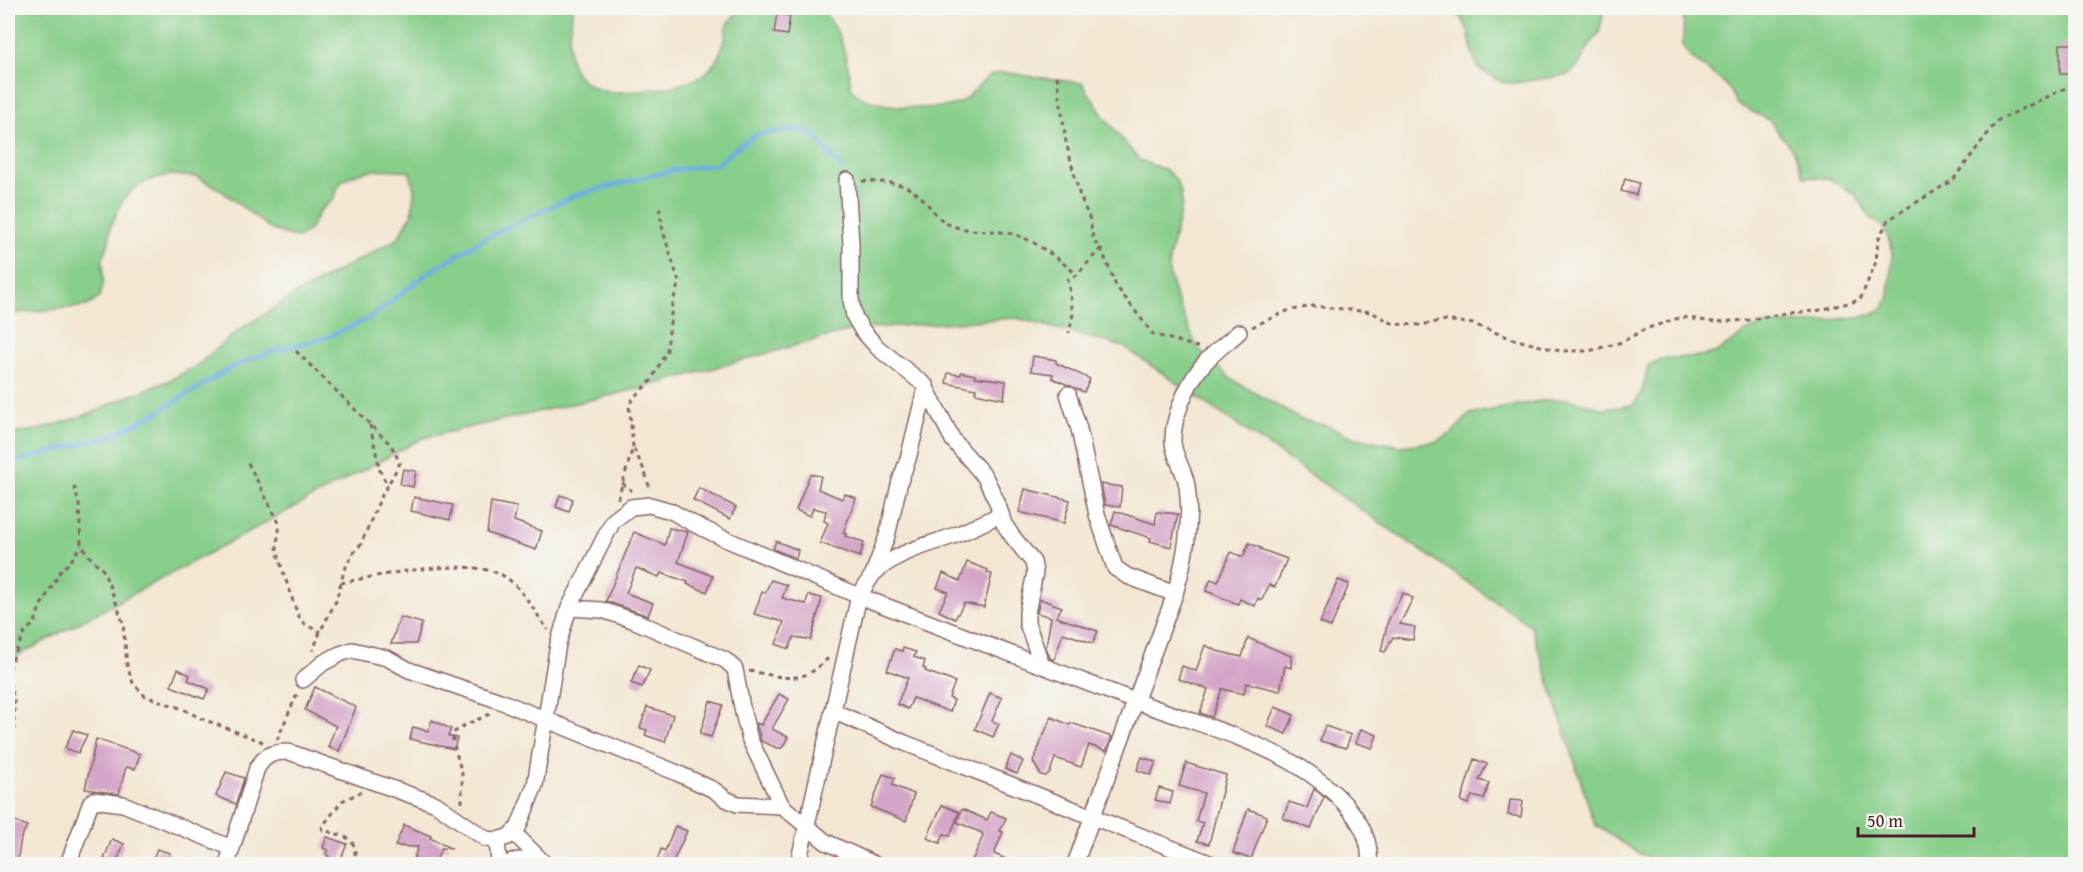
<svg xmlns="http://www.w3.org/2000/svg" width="2083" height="872" viewBox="0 0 2083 872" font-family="'Gentium Book Plus',serif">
	<rect width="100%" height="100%" fill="#f6f6f2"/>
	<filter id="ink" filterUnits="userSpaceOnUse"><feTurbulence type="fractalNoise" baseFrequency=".0167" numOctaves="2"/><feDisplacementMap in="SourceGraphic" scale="12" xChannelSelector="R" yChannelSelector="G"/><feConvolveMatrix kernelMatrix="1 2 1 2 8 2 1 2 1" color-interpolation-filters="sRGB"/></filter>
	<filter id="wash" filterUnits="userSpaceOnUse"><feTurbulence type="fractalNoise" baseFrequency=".008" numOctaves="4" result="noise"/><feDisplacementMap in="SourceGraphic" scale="24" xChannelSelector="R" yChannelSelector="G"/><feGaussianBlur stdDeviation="1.35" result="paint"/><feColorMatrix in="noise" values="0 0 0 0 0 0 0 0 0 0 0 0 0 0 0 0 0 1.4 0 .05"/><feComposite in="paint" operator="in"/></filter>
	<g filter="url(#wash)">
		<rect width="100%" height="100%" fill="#f3e7d3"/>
		<g fill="#86ce89" stroke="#68765a" stroke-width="1.5">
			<path d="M8 8H573C570 29 563 61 580 78 586 84 597 89 605 91 628 94 686 88 704 74 715 67 721 52 725 39 726 35 726 30 727 26 730 19 737 13 741 8H819C837 24 843 43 848 67 850 77 848 85 855 93 870 108 943 113 961 102 976 93 982 75 1000 73 1009 72 1019 75 1027 76 1046 78 1064 81 1082 83L1104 117 1139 160 1166 170 1176 180 1181 192 1182 205 1169 258V273L1176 298 1197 347 1231 379 1302 420 1328 426 1355 438 1401 446 1438 441 1451 434 1470 414 1540 401 1567 399 1605 409 1633 405 1642 392 1648 366 1660 359 1703 356 1717 352 1749 330 1761 326 1776 324H1802L1872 315 1884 307 1889 296 1892 255 1889 240 1883 227 1871 218 1855 194 1828 178 1804 177 1795 153 1769 120 1737 104 1732 93 1723 82 1690 57 1683 47 1684 8H2075V864H1656L1595 825 1531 626 1124 347 1017 318 855 329 638 389 423 438 8 661V435L42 429 67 421 100 410 112 403 168 381 196 366 239 330 298 293 397 239 412 215 414 189 410 172C389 168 355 167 339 185 337 189 336 194 334 198 330 203 324 206 320 211 311 225 313 230 297 238L272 230 218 188 196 177 170 175 156 178 141 184 130 192 122 202 110 228 109 243 103 258V286L99 298 87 306 8 314Z"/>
			<path d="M1448 8H1604L1599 34 1590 44 1579 65 1568 75 1513 83 1501 82 1479 69 1473 55 1468 30 1462 19Z"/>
		</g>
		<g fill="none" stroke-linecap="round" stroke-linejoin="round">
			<path stroke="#6faee2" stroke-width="4.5" d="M8 463 109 437 158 412 234 366 276 350 325 338 368 319 428 273 483 239 576 195 674 170 717 164 737 147 758 134 801 129 815 136 842 169"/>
		</g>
		<g id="blocks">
			<g fill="#d5a5c8">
				<path d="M777 14 790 16 787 35 774 33Z"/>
				<rect x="2060" y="44" width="14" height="30"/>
				<path d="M1625 179 1639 183 1636 195 1621 191Z"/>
				<path d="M1033 356 1056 360V363L1090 379 1084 392 1052 378 1053 374 1031 371Z"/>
				<path d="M961 372 975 375V377L1006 381 1004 399 975 393 976 389 946 383 948 373 961 375Z"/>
				<path d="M403 469 416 471 413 487 400 484Z"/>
				<path d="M810 474 821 476 818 489 842 499 845 494 856 498 843 533 846 534 845 536 864 542 860 557 820 543 828 523 824 521 826 511 813 508 810 516 796 510Z"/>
				<path d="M1101 484 1122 487 1120 507 1105 505Z"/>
				<path d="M699 488 736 507 730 519 693 500Z"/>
				<path d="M1025 489 1070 500 1064 523 1019 512Z"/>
				<path d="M560 495 573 499 569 512 556 507Z"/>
				<path d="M414 497 453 505 450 520 411 511Z"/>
				<path d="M491 502 517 507 514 521 542 531 536 550 487 533Z"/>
				<path d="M1115 511 1155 524 1157 512 1178 514 1171 547 1150 541 1151 538 1111 525Z"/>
				<path d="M669 528 688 532 678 562 713 576 707 592 687 584 688 582 661 573 659 577 636 568 626 593 653 603 648 616 606 601 634 532 665 545Z"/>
				<path d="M776 541 798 550 796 558 773 549Z"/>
				<path d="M1249 543 1261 548 1260 549 1287 559 1275 587 1269 585 1262 600 1258 598 1255 606 1240 599 1238 604 1206 591 1211 579 1218 582 1231 552 1243 557Z"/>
				<path d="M967 562 988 570 987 573 992 574 984 607 964 603 955 619 939 611 948 592 937 588 943 573 960 581Z"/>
				<path d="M771 580 787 585 782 598 806 604 808 595 822 598 811 640 794 637 789 649 776 644 784 622 754 614 762 592 765 593Z"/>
				<path d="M1338 580 1349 584 1331 627 1320 623Z"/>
				<path d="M1403 593 1413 598 1400 624 1415 627 1413 640 1393 637 1385 652 1381 651 1388 621Z"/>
				<path d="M1040 599 1062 607 1056 617 1098 631 1093 643 1063 633 1054 660 1050 658 1046 647 1051 617 1037 613Z"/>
				<path d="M400 617 422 623 416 644H391Z"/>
				<path d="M1248 638 1291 656V668L1285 666 1280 691 1246 683 1244 694 1222 689 1212 717 1200 713 1208 689 1178 679 1182 666 1196 671 1205 645 1217 651 1242 657Z"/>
				<path d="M903 648 916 652 914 657 925 661 923 668 926 669 925 671 955 682 949 698 954 700 950 712 913 698 908 709 897 704 908 678 887 670 895 649 902 651Z"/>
				<path d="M639 665 650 670 642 687 631 683Z"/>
				<path d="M178 669 190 675 188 680 209 689 204 699 171 686Z"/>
				<path d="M315 687 356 707 339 751 328 747 336 726 305 710Z"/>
				<path d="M990 693 1002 698 992 721 999 724 993 737 975 729Z"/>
				<path d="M779 694 789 699 772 729 788 737 782 748H777L761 741 756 723 761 725Z"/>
				<path d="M710 701 723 705 711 737 700 734Z"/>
				<path d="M647 707 673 715 665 742 645 735 647 730 640 728Z"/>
				<path d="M1275 707 1294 715 1286 734 1267 726Z"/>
				<path d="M1051 717 1070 725 1071 723 1112 737 1106 751 1089 745 1081 767 1055 758 1050 772 1046 776 1041 775 1033 762Z"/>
				<path d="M432 720 451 729 448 736 457 738 454 749 410 739 413 727 428 731Z"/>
				<path d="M1325 726 1351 735 1346 748 1320 741Z"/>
				<path d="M1361 729 1377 735 1372 748 1356 743Z"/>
				<path d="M73 730 87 735 78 753 65 748Z"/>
				<path d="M96 739 140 754 135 769 126 767 119 794 85 789Z"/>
				<path d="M1011 755 1023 761 1017 774 1005 769Z"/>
				<path d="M1142 757 1156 762 1151 775 1137 770Z"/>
				<path d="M1474 759 1487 764 1479 780 1489 783 1484 799 1472 796 1468 804 1461 801Z"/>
				<path d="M1186 763 1226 775 1209 844 1197 841 1203 823 1196 821 1204 793 1179 786Z"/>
				<path d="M226 772 244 778 236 804 216 796Z"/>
				<path d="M883 774 895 778 892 785 914 794 906 821 871 807Z"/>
				<path d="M1159 788 1173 792 1170 804 1155 800Z"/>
				<path d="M1314 789 1324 797 1311 829 1283 818 1289 802 1307 808Z"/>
				<path d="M1510 800 1523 801 1521 817 1508 815Z"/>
				<path d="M942 805 959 812 950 836 944 834 940 843 927 838Z"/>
				<path d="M962 809 987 820 991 812 1006 818 1000 831 1003 832 994 854 1018 864H981L972 861 983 836 982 833 957 822Z"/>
				<path d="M1248 809 1267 816 1251 859 1233 853Z"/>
				<path d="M15 821 27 826 21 838 17 864H8V839Z"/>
				<path d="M404 825 431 836 430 838 452 849 441 848 435 864H412L418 847 395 846Z"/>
				<path d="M675 826 687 831 672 864 657 861 661 849 665 851Z"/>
				<path d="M327 837 347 844 339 864 328 860 329 856 326 854 328 850 323 848Z"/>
				<path d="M112 839 124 844 116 863 104 859Z"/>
				<path d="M157 849 170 853 166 864H151Z"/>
			</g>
		</g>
	</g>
	<g filter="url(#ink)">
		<use href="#blocks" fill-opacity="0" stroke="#856566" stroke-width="1.5"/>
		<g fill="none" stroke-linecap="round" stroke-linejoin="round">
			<g stroke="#856566" stroke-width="18">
				<g id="minor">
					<path d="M847 180 851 244V300L854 316 862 330 878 348 926 386 908 459 900 481 887 536 873 574 859 596C951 631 1042 666 1135 701 1189 721 1244 735 1295 764 1328 784 1374 821 1369 864"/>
					<path d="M926 388 953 440 985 477 997 502 1004 524 1012 536 1033 562 1035 572 1027 613V623L1042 665"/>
					<path d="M1068 394 1079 429 1097 515 1115 568 1127 576 1175 594"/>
					<path d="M873 574C901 549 925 547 958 534 973 528 987 521 1001 514"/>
					<path d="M569 608 602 610 635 621 725 660 735 669 743 713 750 740 782 806 826 842 874 864"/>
					<path d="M303 680 323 663 340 654 352 650 387 658 409 670 500 701 675 772 714 790 726 799 737 804 782 806"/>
					<path d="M833 711 905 743 1212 864"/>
					<path d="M513 832 545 864"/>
					<path d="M497 840 499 864"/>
					<path d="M68 864 91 802 94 800 123 804 232 848"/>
					<path d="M227 864 257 768C266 754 273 752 289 752L436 804 486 839 497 840 508 837 518 828 535 785 558 644 569 608 613 521 631 507 650 505 671 511 692 523 723 538 859 596 798 864"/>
					<path d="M507 864C519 857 531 861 544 864"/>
					<path d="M1075 864 1175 594C1185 559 1192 523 1187 486 1185 471 1174 457 1173 442 1172 419 1187 384 1202 366 1212 353 1227 343 1239 332"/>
				</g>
			</g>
			<g stroke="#856566" stroke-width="3" stroke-dasharray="4.5 4.5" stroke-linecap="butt">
				<path d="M1057 76 1066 142 1079 193 1090 220 1094 242 1101 248 1077 275 1068 279 1073 314 1069 333"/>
				<path d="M862 181C888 183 905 180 925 201 932 209 938 219 948 224 969 234 995 228 1016 235 1034 240 1063 262 1077 275"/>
				<path d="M1101 248 1116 286 1153 334 1197 347 1201 346"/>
				<path d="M1252 327 1287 311 1313 306 1371 312 1394 324 1421 325 1446 320 1473 324 1513 339 1560 351H1589L1622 342 1645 329 1682 317 1714 322 1749 320 1786 313 1816 311 1860 300 1876 262 1878 240 1888 220 1953 180 1997 121 2076 83"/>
				<path d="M296 351 391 445 400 463 380 499 361 544 352 555 344 571 336 601 320 632 313 651"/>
				<path d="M370 425 380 471 388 486"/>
				<path d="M634 449 645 472 650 490"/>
				<path d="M248 463 279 523C280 533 277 538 277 547 276 552 297 615 300 619 304 625 313 628 320 632"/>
				<path d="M622 483 632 491"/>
				<path d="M74 486 79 505 81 544 89 556 103 570 117 605 123 623 127 665 133 683 145 696 183 709 200 718 263 742"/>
				<path d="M618 499 633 447 629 405 634 397 651 381 667 350 672 305 679 282 663 231 659 205"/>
				<path d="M341 583C380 575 476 554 508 579 523 590 537 615 548 630"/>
				<path d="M749 671C785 677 802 687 830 656"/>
				<path d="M277 740 297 694"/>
				<path d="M8 748 14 729V700L8 675 14 655 25 632 35 622 40 607 60 572 71 561 81 545"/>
				<path d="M462 803V774L453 741V733L465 725 490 714"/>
				<path d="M354 864C359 836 346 837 323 830L322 827 342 801 361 792"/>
			</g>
			<use href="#minor" stroke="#fff" stroke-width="15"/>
		</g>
	</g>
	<rect width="2083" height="872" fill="none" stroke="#f6f6f2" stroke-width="30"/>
	<path d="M1858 827v9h116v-9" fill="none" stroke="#4a1f2b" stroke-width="3"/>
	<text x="1867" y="827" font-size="18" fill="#4a1f2b" stroke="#f6f6f2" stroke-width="4.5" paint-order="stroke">50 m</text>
</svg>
